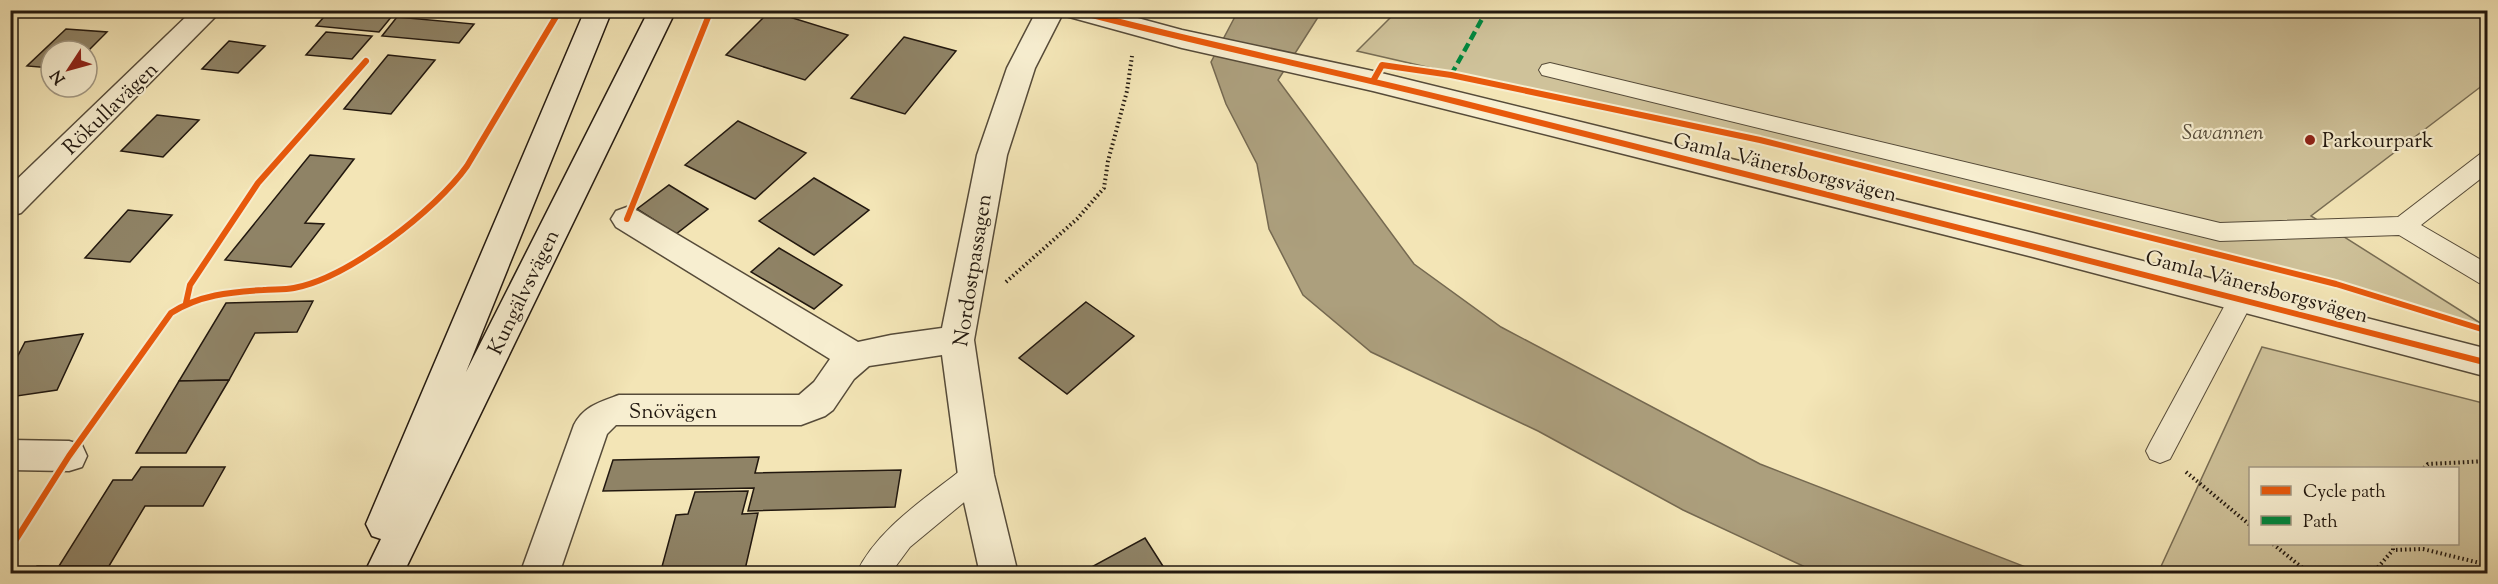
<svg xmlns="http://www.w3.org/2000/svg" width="2498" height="584" viewBox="0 0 2498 584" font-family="'Sorts Mill Goudy',serif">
	<rect width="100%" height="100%" fill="#f3e5b6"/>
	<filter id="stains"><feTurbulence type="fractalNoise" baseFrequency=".00333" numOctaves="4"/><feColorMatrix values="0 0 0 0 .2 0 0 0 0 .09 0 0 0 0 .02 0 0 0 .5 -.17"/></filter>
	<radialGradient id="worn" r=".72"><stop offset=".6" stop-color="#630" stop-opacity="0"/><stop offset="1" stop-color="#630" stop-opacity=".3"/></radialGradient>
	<g fill="#cfc29a" stroke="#786d54" stroke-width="1.5" fill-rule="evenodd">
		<path d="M1398 10 2487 11V82L2311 216 2485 326 1943 185 1357 51Z"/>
		<path d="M2262 347 2487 404V573H2158ZM2250 468H2458V544H2250Z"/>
	</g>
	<path fill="#ac9f7d" stroke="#756951" stroke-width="1.5" d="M1238 11H1322L1278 80 1414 264 1501 327 1760 464 2041 573H1818L1683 510 1538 431 1371 352 1303 295 1269 229 1257 164 1226 104 1211 62Z"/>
	<g fill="#8f8366" stroke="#22180f" stroke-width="1.5">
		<path d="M12 10H41L35 15 10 12Z"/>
		<path d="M330 10H397L379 32 316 26Z"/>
		<path d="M770 11 848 35 805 80 726 55Z"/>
		<path d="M397 17 474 24 459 43 382 36Z"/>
		<path d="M66 29 107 32 87 52 51 51V68L27 66Z"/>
		<path d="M326 32 372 36 352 59 306 55Z"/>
		<path d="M904 37 956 51 905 114 851 98Z"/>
		<path d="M229 41 265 46 238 73 202 69Z"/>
		<path d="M388 55 435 60 391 114 344 109Z"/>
		<path d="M157 115 199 120 163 157 121 151Z"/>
		<path d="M738 121 806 153 755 199 685 165Z"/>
		<path d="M310 155 354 159 305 223 324 224 291 267 225 260Z"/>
		<path d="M814 178 869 210 814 255 759 221Z"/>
		<path d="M669 185 708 209 676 234 637 209Z"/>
		<path d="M128 210 172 215 130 262 85 258Z"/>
		<path d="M779 248 842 285 814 309 751 272Z"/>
		<path d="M313 301 297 332 255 333 229 380 179 381 226 303Z"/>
		<path d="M1086 302 1134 336 1067 394 1019 358Z"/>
		<path d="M83 334 57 390 10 397V371L25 342Z"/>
		<path d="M229 380 186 453H136L179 381Z"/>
		<path d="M759 457 755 473 901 470 895 507 748 511 754 488 603 491 613 460Z"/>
		<path d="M141 467H225L203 506H145L109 566H59L113 480H132Z"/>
		<path d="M748 491 742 514 758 513 744 574H660L676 515 688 514 695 492Z"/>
		<path d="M1145 538 1168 574H1085L1084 571Z"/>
		<path d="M37 566 98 567 94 574H32Z"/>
	</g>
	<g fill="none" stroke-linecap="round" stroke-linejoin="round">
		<g stroke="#564b39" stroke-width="2">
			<g id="service">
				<path d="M1550 63 2220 223 2398 217 2480 154 2488 152V173L2421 225 2488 264V285L2479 283 2399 235 2220 241 1542 75 1539 70 1542 65Z"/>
				<path d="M2241 289 2250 292 2254 299 2170 459 2160 463 2150 459 2146 451 2150 443 2232 292Z"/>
				<path d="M976 463 986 466 990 475 986 484 910 547 890 574H856C877 528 928 497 966 466Z"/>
			</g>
		</g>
		<g stroke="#564b39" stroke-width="3">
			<g id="minor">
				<path d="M193 10H222L21 213 10 216V186Z"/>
				<path d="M1037 10H1108L1182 30 1373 71 2033 233 2488 349V377L2033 257 1373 91 1182 48 1062 15 1035 68 1007 155 974 340 994 475 1018 574H980L958 475 942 355 869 366 854 379 833 410 825 416 801 425H616L607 434 559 574H520L574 425C584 406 600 402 619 395H799L814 382 830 359 616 227 611 219 616 211 627 207 638 211 858 342 891 335 942 328 977 155 1007 68Z"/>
				<path d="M10 440 69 441 82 445 87 456 82 467 69 471 10 470Z"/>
			</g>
		</g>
		<g stroke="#22180f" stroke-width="3">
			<path id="secondary" d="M585 10H612L466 372 649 10H676L403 574H364L381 539 372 536 366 524Z"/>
		</g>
		<g stroke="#22180f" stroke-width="4" stroke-dasharray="1.5 3" stroke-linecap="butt">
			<path d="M1006 282 1077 219 1104 188 1108 161 1127 91 1132 56"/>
			<path d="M2424 468 2428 464 2488 461"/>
			<path d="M2186 472 2250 525"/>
			<path d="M2273 544 2310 574"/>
			<path d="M2393 544V550L2423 549 2488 565"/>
			<path d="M2372 574 2393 550"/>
		</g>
		<use href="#service" fill="#f7eed0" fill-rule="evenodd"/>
		<use href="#minor" fill="#f7eed0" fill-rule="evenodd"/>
		<use href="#secondary" fill="#f7eed0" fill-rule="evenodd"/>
		<path stroke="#00873e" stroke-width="4.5" stroke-dasharray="9 4.5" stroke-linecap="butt" d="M1451 75 1487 10"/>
		<g stroke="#f7eed0" stroke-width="10">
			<g id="cycleway">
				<path d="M1073 10C1201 44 1330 70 1458 102 1802 188 2145 274 2488 363"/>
				<path d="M1373 81 1382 65 1451 75 1760 140 2336 284 2488 331"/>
				<path d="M627 219 711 10"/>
				<path d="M186 303 190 285 258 183 366 61"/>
				<path d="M10 549 69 456 171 313C199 295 230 292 263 290 273 289 284 290 294 288 348 278 436 210 467 166L560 10"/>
			</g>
		</g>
		<use href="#cycleway" stroke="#e8590c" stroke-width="6"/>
	</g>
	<circle fill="#8f2418" stroke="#f7eed0" stroke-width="2" cx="2310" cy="140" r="6"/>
	<g text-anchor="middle" stroke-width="4.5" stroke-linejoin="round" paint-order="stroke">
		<g font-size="21" fill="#22180f" stroke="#f7eed0">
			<text transform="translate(110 108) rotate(-44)" y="7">Rökullavägen</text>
			<text transform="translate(1785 167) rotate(14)" y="7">Gamla Vänersborgsvägen</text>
			<text transform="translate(972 270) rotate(-81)" y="7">Nordostpassagen</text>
			<text transform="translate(2257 286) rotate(15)" y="7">Gamla Vänersborgsvägen</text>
			<text transform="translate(523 292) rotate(-64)" y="7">Kungälvsvägen</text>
			<text x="673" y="418">Snövägen</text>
		</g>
		<g font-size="21" font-style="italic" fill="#564b39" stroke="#f7eed0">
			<text x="2223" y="139">Savannen</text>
		</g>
		<g font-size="21" fill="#22180f" stroke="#f7eed0" text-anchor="start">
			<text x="2322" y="147">Parkourpark</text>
		</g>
	</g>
	<rect width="2498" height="584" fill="none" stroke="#f3e5b6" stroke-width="36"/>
	<rect x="12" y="12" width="2474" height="560" fill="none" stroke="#22180f" stroke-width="3"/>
	<rect x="18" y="18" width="2462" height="548" fill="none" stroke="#22180f" stroke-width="1.5"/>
	<rect x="2249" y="467" width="210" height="78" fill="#f7eed0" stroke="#a29883" stroke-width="1.5"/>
	<rect x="2261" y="486" width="30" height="9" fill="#e8590c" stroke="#a29883" stroke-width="1.5"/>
	<text x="2303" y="497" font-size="18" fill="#22180f">Cycle path</text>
	<rect x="2261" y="516" width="30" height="9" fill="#00873e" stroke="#a29883" stroke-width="1.5"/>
	<text x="2303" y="527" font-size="18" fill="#22180f">Path</text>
	<g transform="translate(69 69) rotate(234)"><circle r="28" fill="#f7eed0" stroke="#a29883" stroke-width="1.5"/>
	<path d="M0-4.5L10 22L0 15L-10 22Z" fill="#8f2418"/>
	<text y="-9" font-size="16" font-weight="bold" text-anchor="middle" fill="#22180f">N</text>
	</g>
	<rect width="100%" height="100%" filter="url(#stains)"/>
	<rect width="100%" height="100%" fill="url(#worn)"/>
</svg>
